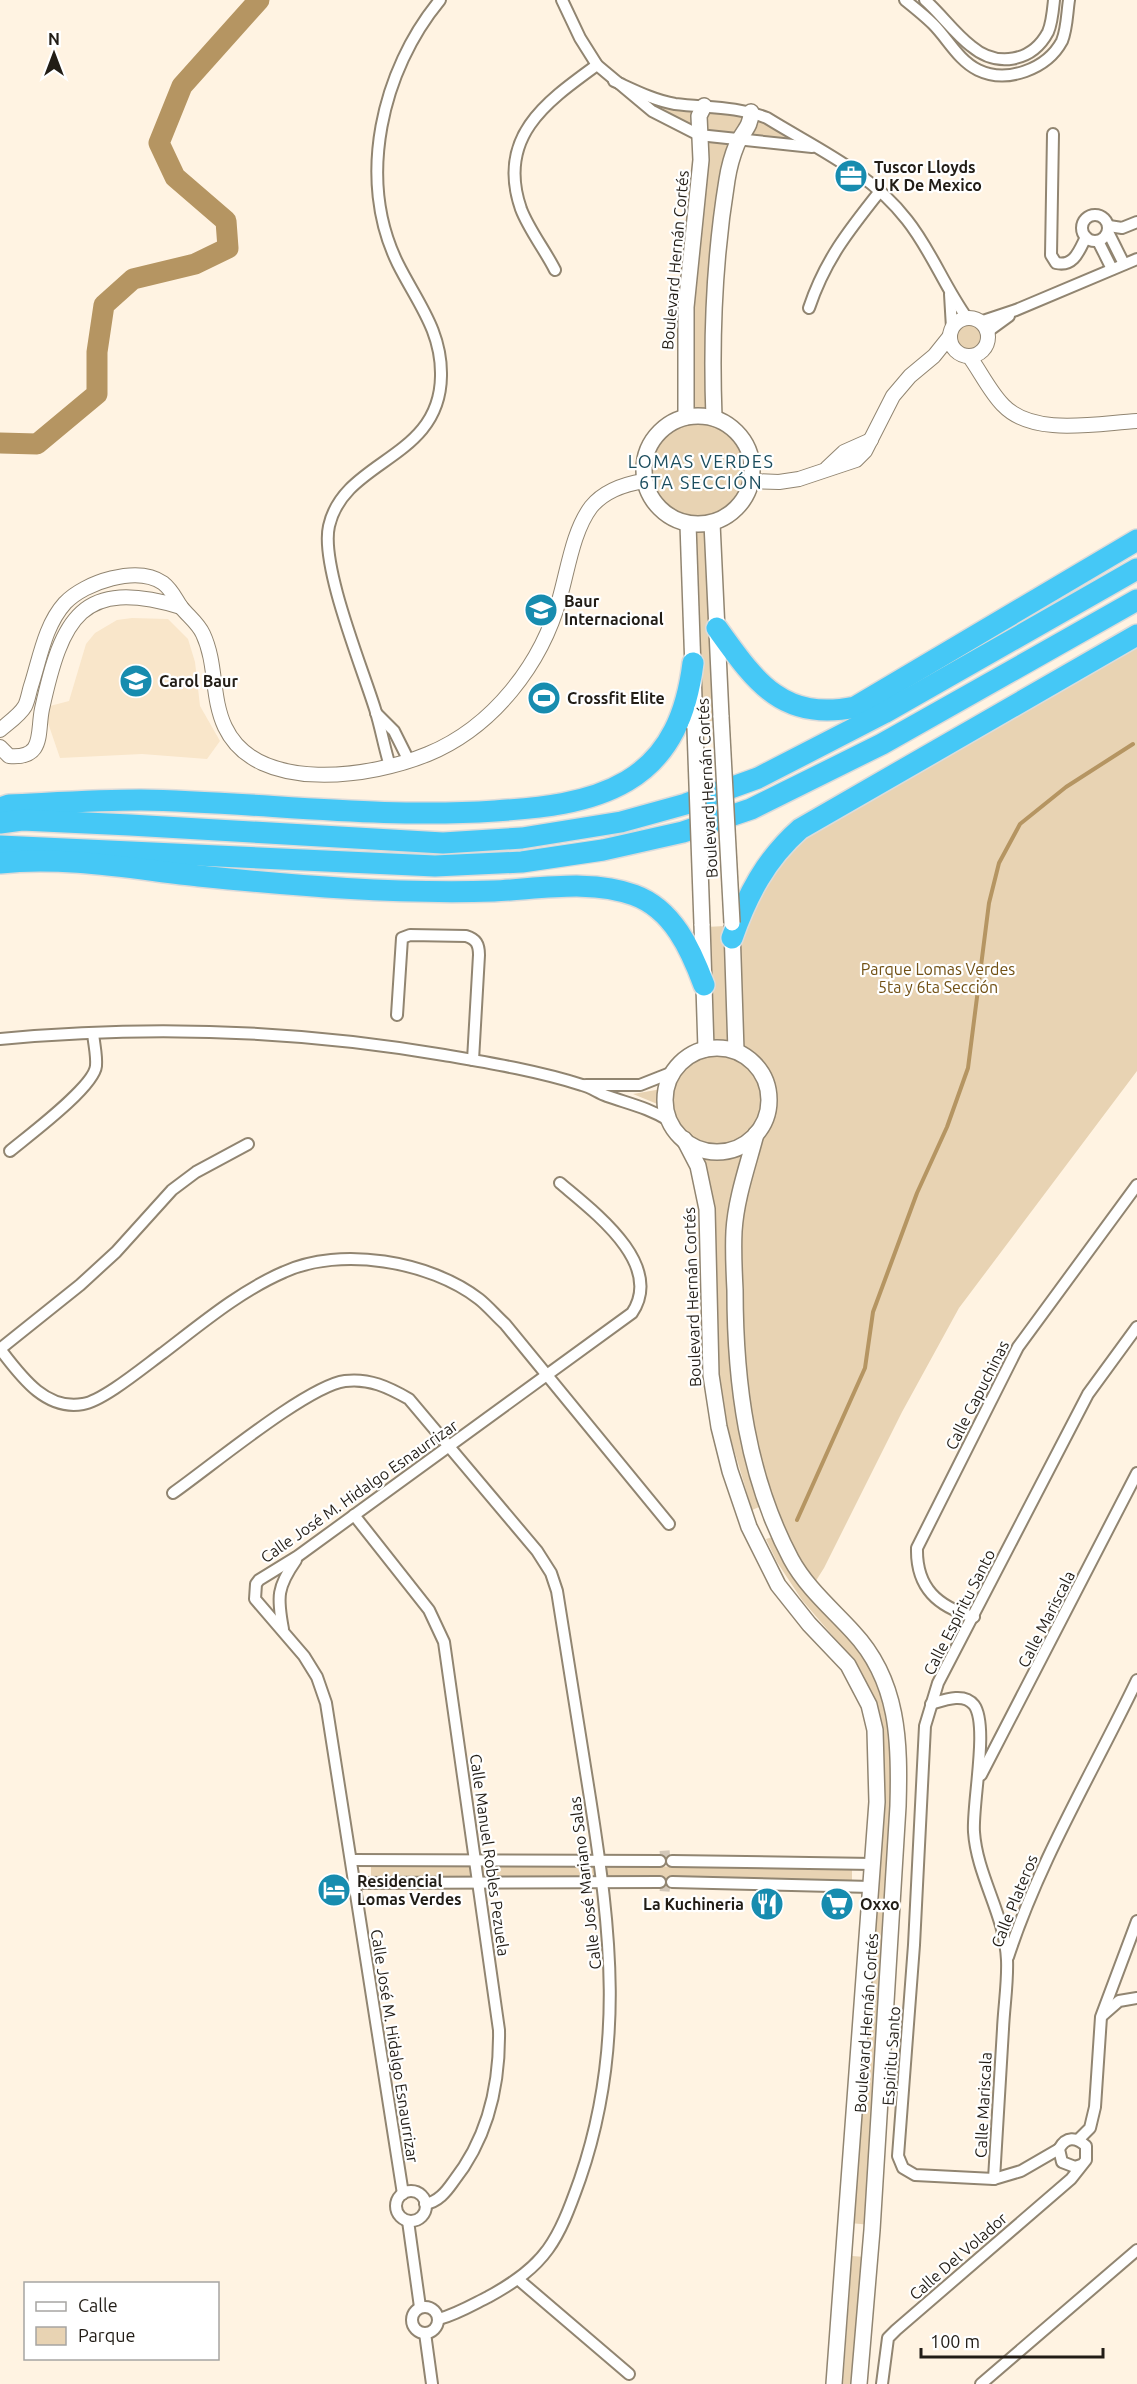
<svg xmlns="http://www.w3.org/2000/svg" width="1137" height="2384" viewBox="0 0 1137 2384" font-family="Ubuntu,sans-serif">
	<rect width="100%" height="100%" fill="#fff3e2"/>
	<path fill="#f9e6ca" d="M132 618 168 619 188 639 195 662 200 706 220 741 207 759 142 754 60 758 47 720 50 706 69 701 86 644 95 633 117 620Z"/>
	<g fill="#e8d3b3">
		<path d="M614 81 654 99 751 112 815 148 739 141 729 164 713 417 687 416 699 135Z"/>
		<circle cx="969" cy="337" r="19"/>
		<circle cx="698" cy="470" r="51"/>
		<path d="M711 524 721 717 695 728 689 525Z"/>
		<path d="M1137 635V1071L959 1308 902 1412 824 1568 812 1587 764 1505 752 1510 724 1416 718 1374 716 1259 688 1143C709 1155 728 1156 749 1144L734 1258C742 1221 747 1171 759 1136 764 1121 773 1111 771 1093 768 1074 755 1060 738 1052L733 938 774 855Z"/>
		<path d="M725 926 729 1050 708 1049 706 927Z"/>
		<path d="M708 1055C723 1052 734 1056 747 1064 808 1105 709 1200 672 1110L633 1094 673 1087C681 1070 691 1063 708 1055Z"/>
		<path d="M776 1536 877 1669 898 1757 871 2225 850 2223 876 1705 850 1656 802 1600 777 1562 766 1539Z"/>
		<path d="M371 1866 852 1867V1880L371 1879Z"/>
		<path d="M852 2256 865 2257 857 2384H843Z"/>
	</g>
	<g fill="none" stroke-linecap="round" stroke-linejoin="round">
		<path stroke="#b59562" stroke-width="4" d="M797 1520 865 1368 873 1312 917 1193 947 1127 968 1068 989 903 999 863 1020 824 1066 787 1133 744"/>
		<path stroke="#b59562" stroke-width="21" d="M0 443 37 444 97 394V352L104 305 133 279 195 264 228 248 226 221 175 177 159 143 182 86 259 0"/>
		<g stroke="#d3c8b9" stroke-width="10" stroke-dasharray="10 5" stroke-linecap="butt">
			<path d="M660 1856 672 1855"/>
			<path d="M660 1886 673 1887"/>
		</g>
		<g stroke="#918571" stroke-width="14">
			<g id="minor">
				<path d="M562 0 580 38 597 65 652 111 699 135 812 147"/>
				<path d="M905 0C915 8 925 16 933 24 948 39 958 60 978 70 1007 84 1047 69 1062 41 1067 29 1067 13 1069 0"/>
				<path d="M925 0C941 14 954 33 971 46 997 68 1032 62 1048 32 1052 23 1053 10 1054 0"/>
				<path d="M614 81C634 90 653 100 675 104 707 108 736 106 767 118 817 149 870 172 907 220 931 250 944 286 967 318"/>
				<path d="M1053 134 1051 255 1056 263C1074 267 1079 251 1086 237"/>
				<circle cx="1095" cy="228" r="13"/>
				<path d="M1109 226 1122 228 1137 222"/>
				<path d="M1108 232 1124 264"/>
				<path d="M1098 241 1112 269"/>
				<path d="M555 270C545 250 529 230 521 209 496 137 546 102 597 65"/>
				<path d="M950 294 952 328"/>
				<path d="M809 308C825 260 849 230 880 191"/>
				<path d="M980 322 1016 310 1137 259"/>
				<path d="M987 332 1009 316"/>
				<path d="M376 713 394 731 409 761"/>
				<path d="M390 766C384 747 381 728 375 709 362 667 320 565 329 526 344 459 440 460 441 376 442 331 417 302 398 264 356 179 382 70 440 0"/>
				<path d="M397 1015 402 938 410 935 466 936C476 939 479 944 479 955L473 1060"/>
				<path d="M0 1039C148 1025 298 1030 444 1055 490 1063 538 1071 582 1085 591 1087 598 1093 607 1096 630 1104 649 1108 670 1121"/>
				<path d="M586 1085H640L673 1072"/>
				<path d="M10 1151C28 1136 94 1087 96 1066 97 1056 94 1044 93 1033"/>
				<path d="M0 1349C20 1375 45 1411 83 1404 103 1401 145 1366 163 1353 201 1324 240 1291 284 1272 340 1246 430 1261 479 1299 488 1306 496 1316 505 1324L669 1524"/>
				<path d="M0 1349 80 1285 116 1252 172 1190 196 1172 248 1144"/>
				<path d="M173 1493C209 1468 307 1386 345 1381 369 1378 388 1387 409 1399L537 1551 551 1573 557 1591C568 1660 579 1729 590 1798 611 1932 625 2048 580 2179 558 2241 547 2265 488 2297 472 2305 457 2314 439 2319"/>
				<path d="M354 1515 429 1610 444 1642 499 2030C500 2084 488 2138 453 2182 446 2192 438 2202 425 2204"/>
				<path d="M974 1617C938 1607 916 1588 917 1548L1018 1347 1137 1185"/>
				<path d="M283 1629C277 1597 277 1587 296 1560"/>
				<path d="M931 1704C944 1700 964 1692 974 1705 989 1725 972 1804 974 1832 977 1876 1005 1915 1007 1960 1008 1982 1004 2006 1003 2029 1000 2079 997 2129 994 2179"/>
				<path d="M981 1775 1137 1473"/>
				<path d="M351 1860 660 1861"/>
				<path d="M672 1861 873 1864"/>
				<path d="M672 1882 871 1887"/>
				<path d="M354 1883 660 1882"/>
				<path d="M1008 1957C1040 1859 1093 1772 1137 1680"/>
				<path d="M1103 2015 1119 2001 1137 1998"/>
				<path d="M1079 2139 1090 2128 1095 2107 1101 2017 1137 1921"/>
				<path d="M1059 2149 1021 2171 994 2179 915 2175 903 2168 898 2156 914 1945 925 1726 938 1683 1088 1394 1137 1327"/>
				<circle cx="411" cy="2206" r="15"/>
				<path d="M403 2194 326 1703 317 1677 304 1656 255 1599 256 1584 259 1580 298 1556 632 1313C665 1264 593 1211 560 1183"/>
				<path d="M408 2221 420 2307"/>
				<path d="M519 2280 629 2374"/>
				<circle cx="425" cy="2320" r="13"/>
				<path d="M425 2333 432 2384"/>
				<path d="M882 2384 888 2338 896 2330 1071 2179 1086 2160V2146C1076 2137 1066 2136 1059 2149L1062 2162 1075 2167 1081 2165"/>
				<path d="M981 2384 1137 2250"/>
			</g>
		</g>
		<g stroke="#918571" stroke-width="16">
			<g id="tertiary">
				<circle cx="969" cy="337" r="19"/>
				<path d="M969 356C980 371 990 392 1003 405 1033 437 1098 423 1137 421"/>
				<path d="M827 468 844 452 871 440"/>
				<path d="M752 481 779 482 799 479 856 460 865 451 893 396 910 376 934 356 950 336"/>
				<path d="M0 730C8 723 20 715 25 706 28 700 29 692 31 686 40 658 45 625 65 603 85 582 137 565 163 583 172 590 175 598 181 607 188 616 198 623 203 634 217 664 211 697 225 727 257 795 373 777 428 754 493 727 542 664 560 597 568 569 573 531 591 507 604 491 625 484 644 481"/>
				<path d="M0 747 9 756C45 759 37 733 42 709 62 618 81 577 181 607"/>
			</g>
		</g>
		<g stroke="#918571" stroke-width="18">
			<g id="secondary">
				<circle cx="698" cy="470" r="54"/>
				<path d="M686 417V307L701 160 699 116 704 106"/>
				<path d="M714 418C711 338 714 259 727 180 729 167 732 156 737 144 743 131 751 127 751 112"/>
				<path d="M712 523 721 717"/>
				<path d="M688 524 695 728"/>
				<path d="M702 924 706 1049"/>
				<path d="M732 928 736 1051"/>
				<circle cx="717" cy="1100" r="52"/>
				<path d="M756 1134C748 1165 736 1198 734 1231 733 1251 734 1271 735 1290 735 1383 747 1476 791 1559 806 1587 832 1609 853 1632 899 1681 900 1742 898 1806L872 2230 859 2384"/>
				<path d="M684 1139 698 1166 707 1209 711 1375 719 1427 730 1471 749 1527 778 1585 809 1624 848 1665 869 1705 875 1730 877 1802 834 2384"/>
			</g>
		</g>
		<g stroke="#dcdbda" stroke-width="24">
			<g id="motorway">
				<path d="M717 628C755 681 782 722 855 707L1137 540"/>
				<path d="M0 808 9 805C53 803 97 800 141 800 259 802 376 819 495 811 539 808 588 804 627 781 671 755 687 711 693 663"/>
				<path d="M0 823 22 820 130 825 443 843 522 838 621 822 686 804 758 778 884 713 1137 569"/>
				<path d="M0 846 435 866 522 862 603 850 683 832 751 809 882 744 1137 600"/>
				<path d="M0 863C66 856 134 869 199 876 298 886 395 894 494 891 539 889 591 879 634 895 673 909 691 950 704 985"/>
				<path d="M732 938C747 895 766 859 800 829L1137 635"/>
			</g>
		</g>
		<use href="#minor" stroke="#fff" stroke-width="10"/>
		<use href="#tertiary" stroke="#fff" stroke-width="14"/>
		<use href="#secondary" stroke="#fff" stroke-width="15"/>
		<use href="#motorway" stroke="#45c8f6" stroke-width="21"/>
		<g stroke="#918571" stroke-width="18" stroke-linecap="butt">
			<g id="secondary-bridge">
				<path d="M721 717 732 923"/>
				<path d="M695 728 702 924"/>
			</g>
		</g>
		<use href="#secondary-bridge" stroke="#fff" stroke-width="15"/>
	</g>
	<defs>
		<g id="office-disc" transform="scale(1.725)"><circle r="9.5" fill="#178caf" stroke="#fff"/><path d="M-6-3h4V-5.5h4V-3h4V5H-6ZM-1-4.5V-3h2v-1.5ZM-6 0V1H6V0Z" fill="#fff"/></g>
		<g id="school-disc" transform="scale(1.725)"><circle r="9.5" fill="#178caf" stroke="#fff"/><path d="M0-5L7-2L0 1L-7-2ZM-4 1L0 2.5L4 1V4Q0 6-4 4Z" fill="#fff"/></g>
		<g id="stadium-disc" transform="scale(1.725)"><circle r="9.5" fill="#178caf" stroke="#fff"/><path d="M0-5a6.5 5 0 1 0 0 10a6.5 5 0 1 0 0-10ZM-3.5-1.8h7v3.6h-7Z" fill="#fff"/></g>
		<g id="hotel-disc" transform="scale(1.725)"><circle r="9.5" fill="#178caf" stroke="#fff"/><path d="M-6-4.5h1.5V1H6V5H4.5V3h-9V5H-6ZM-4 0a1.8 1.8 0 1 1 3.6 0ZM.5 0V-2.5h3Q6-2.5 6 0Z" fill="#fff"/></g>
		<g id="restaurant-disc" transform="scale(1.725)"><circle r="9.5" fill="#178caf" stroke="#fff"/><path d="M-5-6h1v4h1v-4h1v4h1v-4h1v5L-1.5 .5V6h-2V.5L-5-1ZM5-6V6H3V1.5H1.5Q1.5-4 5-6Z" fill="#fff"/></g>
		<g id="supermarket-disc" transform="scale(1.725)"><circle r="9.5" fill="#178caf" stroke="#fff"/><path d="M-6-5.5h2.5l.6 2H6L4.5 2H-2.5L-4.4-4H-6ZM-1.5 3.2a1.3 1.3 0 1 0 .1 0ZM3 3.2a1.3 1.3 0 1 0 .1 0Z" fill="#fff"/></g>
	</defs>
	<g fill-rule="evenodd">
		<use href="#office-disc" x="851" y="176"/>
		<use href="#school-disc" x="541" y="610"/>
		<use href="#school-disc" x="136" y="681"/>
		<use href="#stadium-disc" x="544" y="698"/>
		<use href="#hotel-disc" x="334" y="1890"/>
		<use href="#restaurant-disc" x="767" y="1904"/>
		<use href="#supermarket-disc" x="837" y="1904"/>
	</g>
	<g text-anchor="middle" stroke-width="4.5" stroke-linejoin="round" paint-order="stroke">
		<g font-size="16" font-weight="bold" fill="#221d16" stroke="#fff" text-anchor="start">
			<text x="874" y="173">Tuscor Lloyds<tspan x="874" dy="18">U K De Mexico</tspan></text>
			<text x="564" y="607">Baur<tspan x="564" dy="18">Internacional</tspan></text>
			<text x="159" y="687">Carol Baur</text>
			<text x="567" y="704">Crossfit Elite</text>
			<text x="357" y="1887">Residencial<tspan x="357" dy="18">Lomas Verdes</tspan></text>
			<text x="744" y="1910" text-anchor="end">La Kuchineria</text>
			<text x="860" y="1910">Oxxo</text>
		</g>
		<g font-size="16" fill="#221d16" stroke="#fff">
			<text transform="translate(675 260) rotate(-85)" y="6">Boulevard Hernán Cortés</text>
			<text transform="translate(707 788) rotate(-93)" y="6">Boulevard Hernán Cortés</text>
			<text transform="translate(692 1297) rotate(-92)" y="6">Boulevard Hernán Cortés</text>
			<text transform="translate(977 1395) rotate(-63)" y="6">Calle Capuchinas</text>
			<text transform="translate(359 1491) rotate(-35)" y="6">Calle José M. Hidalgo Esnaurrizar</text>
			<text transform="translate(959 1612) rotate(-63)" y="6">Calle Espíritu Santo</text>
			<text transform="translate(1046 1619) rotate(-63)" y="6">Calle Mariscala</text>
			<text transform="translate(490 1855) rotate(82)" y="6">Calle Manuel Robles Pezuela</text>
			<text transform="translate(585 1883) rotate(-97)" y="6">Calle José Mariano Salas</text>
			<text transform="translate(1014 1901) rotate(-68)" y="6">Calle Plateros</text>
			<text transform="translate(866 2023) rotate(-86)" y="6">Boulevard Hernán Cortés</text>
			<text transform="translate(395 2046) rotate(81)" y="6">Calle José M. Hidalgo Esnaurrizar</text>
			<text transform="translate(891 2056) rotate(-86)" y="6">Espiritu Santo</text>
			<text transform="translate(983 2105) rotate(-87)" y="6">Calle Mariscala</text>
			<text transform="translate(958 2256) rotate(-41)" y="6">Calle Del Volador</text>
		</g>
		<g font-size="16" fill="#715014" stroke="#fff">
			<text x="938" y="975">Parque Lomas Verdes<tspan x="938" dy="18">5ta y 6ta Sección</tspan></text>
		</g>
		<g font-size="18" letter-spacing="1.5" fill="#1b4d5e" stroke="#fff">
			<text x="701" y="468">LOMAS VERDES<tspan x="701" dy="21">6TA SECCIÓN</tspan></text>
		</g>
	</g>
	<rect x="24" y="2282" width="195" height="78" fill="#ffffff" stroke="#a7a5a2" stroke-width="1.5"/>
	<rect x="36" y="2302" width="30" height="9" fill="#ffffff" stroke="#a7a5a2" stroke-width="1.5"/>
	<text x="78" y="2312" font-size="18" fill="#221d16">Calle</text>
	<rect x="36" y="2327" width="30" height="18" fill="#e8d3b3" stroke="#a7a5a2" stroke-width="1.5"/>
	<text x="78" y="2342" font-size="18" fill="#221d16">Parque</text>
	<g transform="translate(54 54)" stroke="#ffffff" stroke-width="4.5" paint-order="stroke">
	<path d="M0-4.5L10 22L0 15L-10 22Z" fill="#221d16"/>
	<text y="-9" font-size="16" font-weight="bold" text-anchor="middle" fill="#221d16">N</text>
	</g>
	<path d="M921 2348v9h182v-9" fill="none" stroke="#221d16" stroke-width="3"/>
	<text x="930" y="2348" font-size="18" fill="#221d16" stroke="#ffffff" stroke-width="4.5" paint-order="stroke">100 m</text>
</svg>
